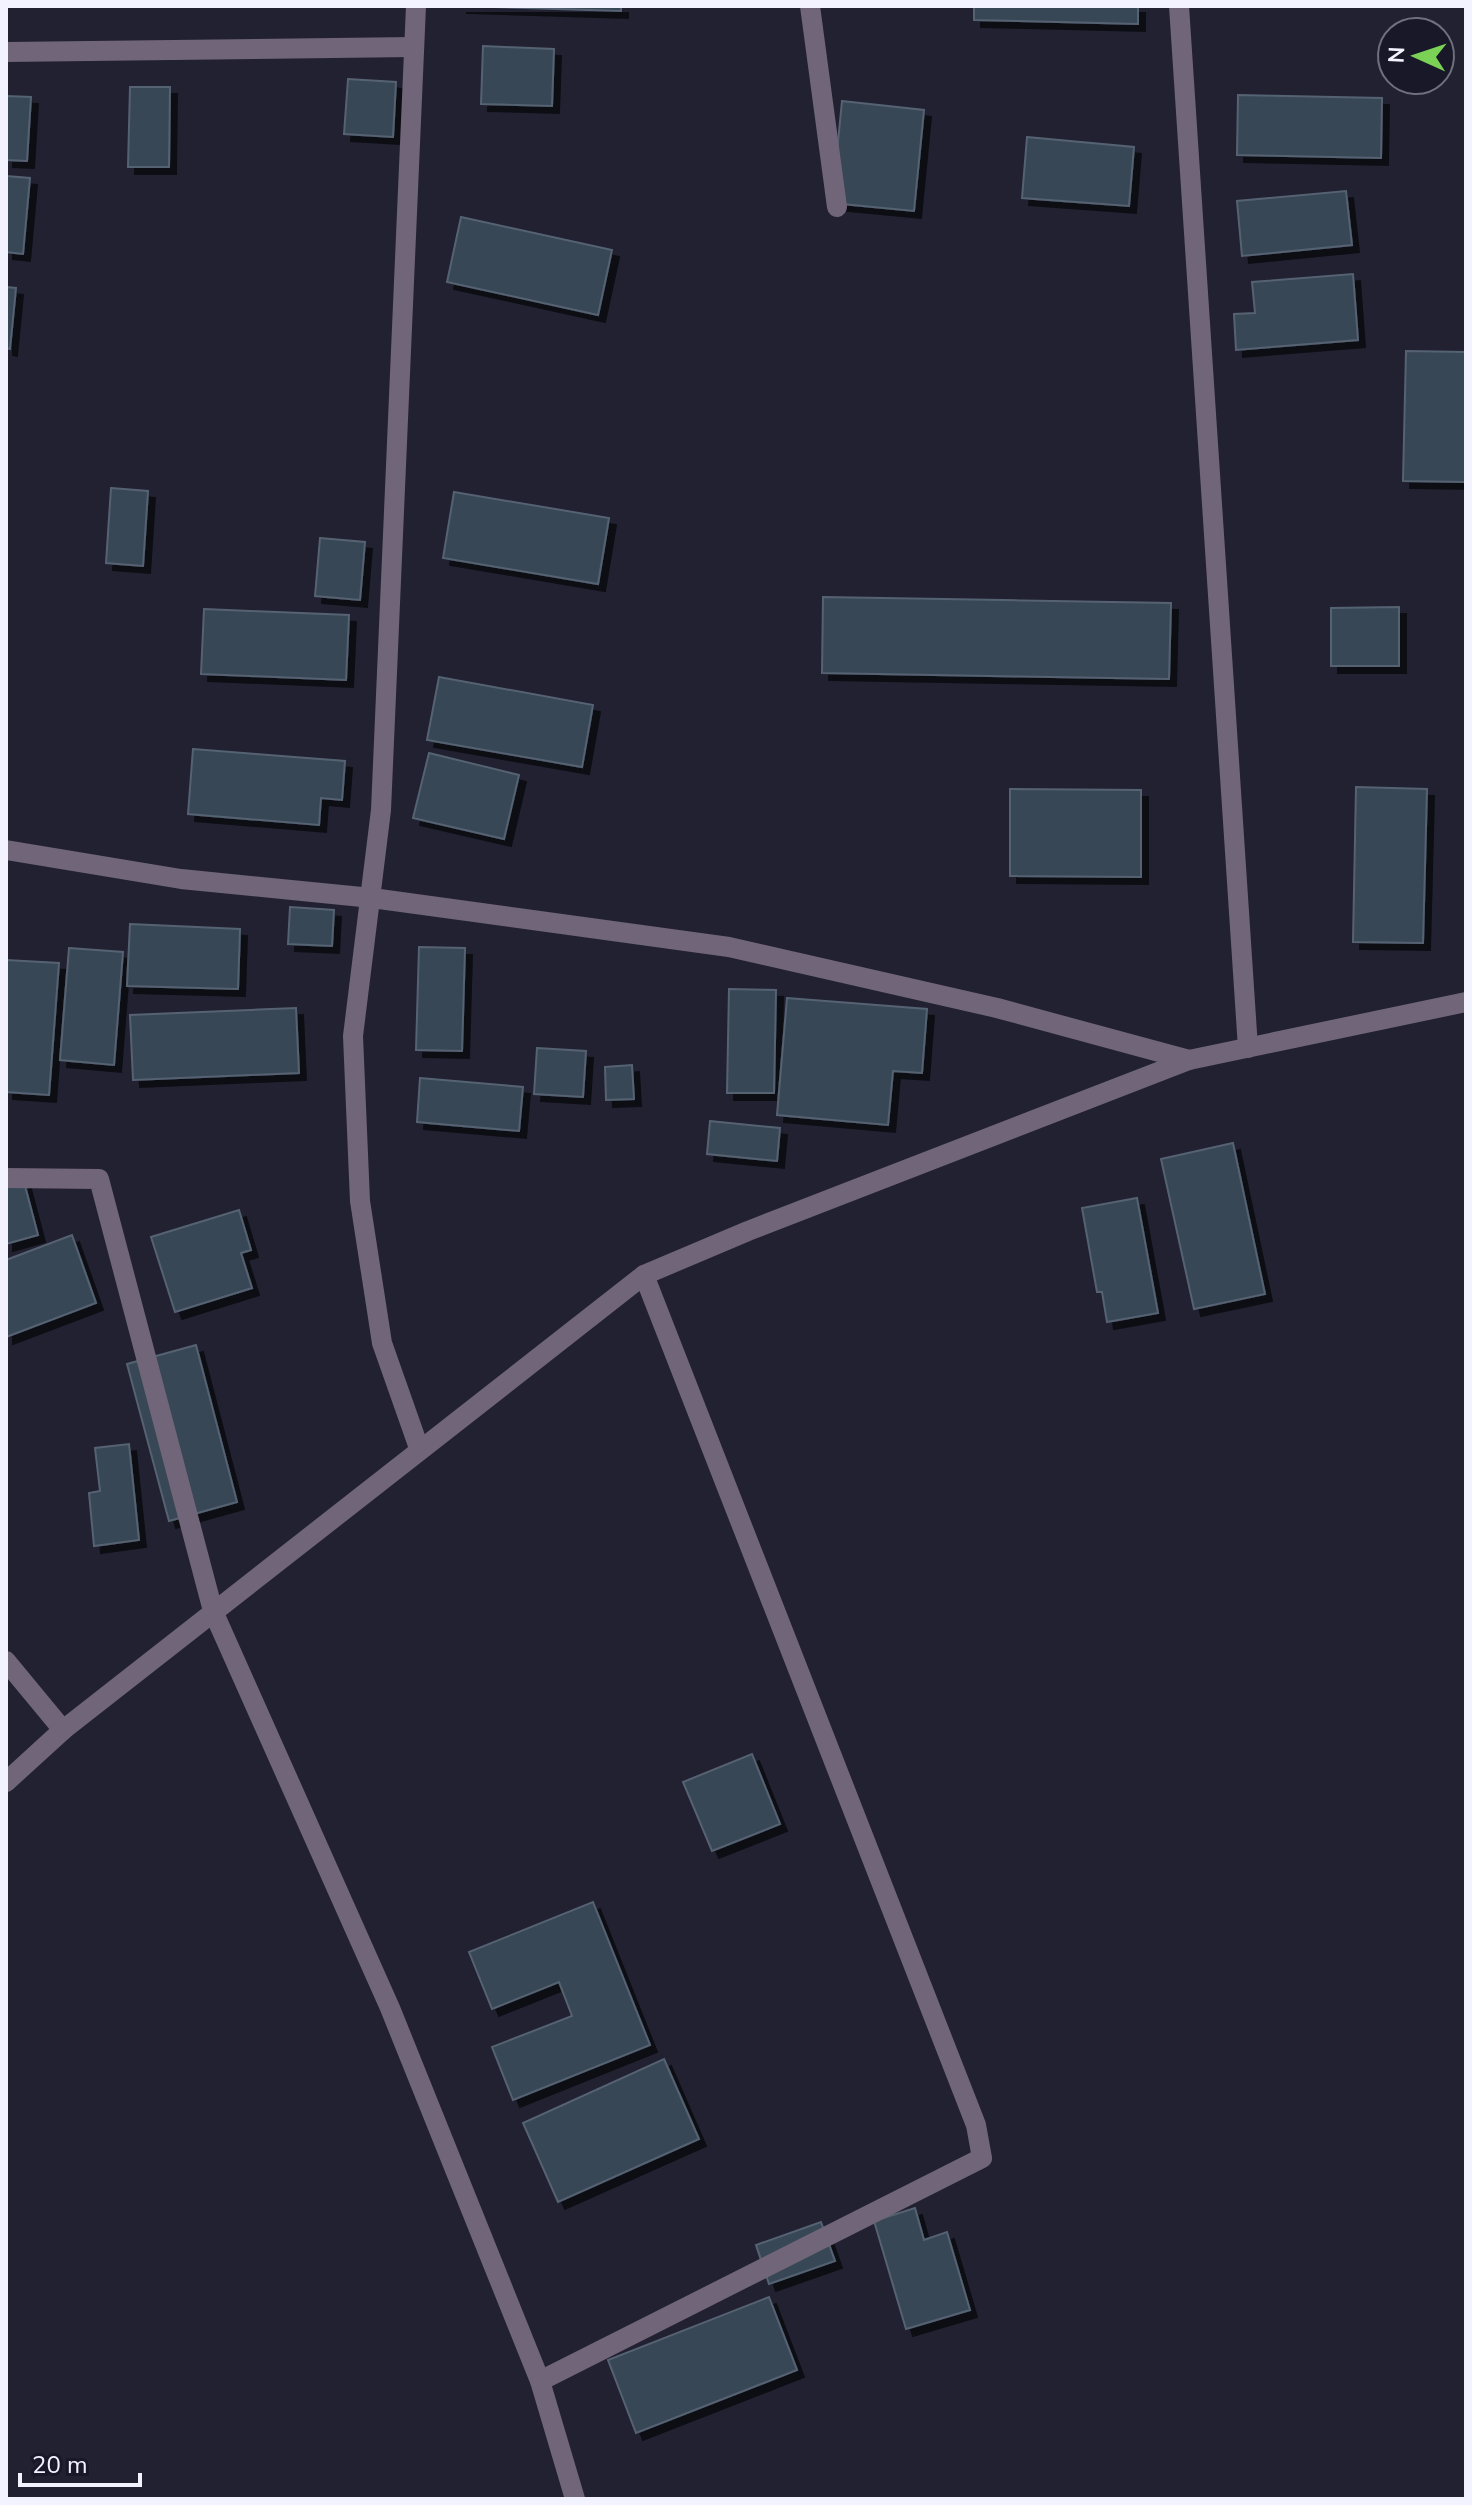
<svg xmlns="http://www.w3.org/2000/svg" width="1472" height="2505" viewBox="0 0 1472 2505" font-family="'Nunito Sans',sans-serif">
	<defs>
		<filter id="shadow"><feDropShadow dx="7" dy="7" stdDeviation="0" flood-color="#0009"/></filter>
	</defs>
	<rect width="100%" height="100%" fill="#212132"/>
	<g fill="#394655" stroke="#556272" stroke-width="2" filter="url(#shadow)">
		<path d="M459 6H621V11Z"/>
		<path d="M974 6H1138V24L974 20Z"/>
		<path d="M483 46 554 49 552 106 481 104Z"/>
		<path d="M348 79 396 82 393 137 344 134Z"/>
		<path d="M130 87H170L169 167H128Z"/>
		<path d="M1238 95 1382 98 1381 158 1237 155Z"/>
		<path d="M6 96 31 97 27 161 6 160Z"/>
		<path d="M842 101 924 110 914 211 832 203Z"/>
		<path d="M1027 137 1134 147 1129 206 1022 198Z"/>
		<path d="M6 176 30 178 23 254 6 252Z"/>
		<path d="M1346 191 1352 245 1242 256 1237 201Z"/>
		<path d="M461 217 612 250 598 315 447 282Z"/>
		<path d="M1353 274 1358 340 1236 350 1234 314 1255 313 1252 282Z"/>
		<path d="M6 287 16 288 10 349 6 348Z"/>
		<path d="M1406 351 1466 352V482L1403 481Z"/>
		<path d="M111 488 148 491 143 566 106 563Z"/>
		<path d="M454 492 609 518 598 584 443 558Z"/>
		<path d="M320 538 365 542 360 600 315 596Z"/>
		<path d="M823 597 1171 603 1169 679 822 673Z"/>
		<path d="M1399 607V666H1331V608Z"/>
		<path d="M204 609 349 615 346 680 201 674Z"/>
		<path d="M439 677 593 705 582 767 427 740Z"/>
		<path d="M193 749 345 761 342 800 321 798 319 825 188 814Z"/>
		<path d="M429 753 519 775 504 839 413 818Z"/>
		<path d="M1356 787 1427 789 1423 943 1353 942Z"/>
		<path d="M1010 789 1141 790V877L1010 876Z"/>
		<path d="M290 907 334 910 332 946 288 944Z"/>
		<path d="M130 924 240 929 238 989 127 986Z"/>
		<path d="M419 947 465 948 462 1051 416 1050Z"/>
		<path d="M69 948 123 952 114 1065 60 1060Z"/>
		<path d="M6 960 59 963 49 1095 6 1092Z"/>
		<path d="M729 989 776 990 774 1093H727Z"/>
		<path d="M787 998 927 1009 922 1073 893 1071 888 1125 777 1115Z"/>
		<path d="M296 1008 299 1073 133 1080 130 1015Z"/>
		<path d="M537 1048 586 1051 583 1097 534 1094Z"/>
		<path d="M632 1065 634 1099 606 1100 605 1067Z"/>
		<path d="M420 1078 523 1087 519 1131 417 1122Z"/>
		<path d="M710 1121 780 1128 777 1161 707 1154Z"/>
		<path d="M1233 1143 1265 1294 1194 1309 1161 1159Z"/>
		<path d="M24 1182 38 1235 6 1244V1187Z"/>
		<path d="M1137 1198 1158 1313 1107 1322 1102 1292H1097L1082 1208Z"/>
		<path d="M239 1210 251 1250 241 1253 252 1288 175 1312 151 1237Z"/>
		<path d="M72 1235 96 1303 6 1337V1260Z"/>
		<path d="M196 1345 237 1502 169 1521 127 1364Z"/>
		<path d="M129 1444 139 1540 94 1546 89 1493 100 1491 95 1448Z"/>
		<path d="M752 1754 780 1824 712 1851 683 1782Z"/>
		<path d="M593 1902 650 2045 513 2100 492 2047 572 2016 559 1982 492 2009 469 1952Z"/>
		<path d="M664 2059 699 2139 558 2202 523 2123Z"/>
		<path d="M915 2208 924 2240 947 2232 970 2310 906 2329 874 2221Z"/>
		<path d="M821 2222 835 2261 769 2284 756 2245Z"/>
		<path d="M769 2297 797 2370 636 2433 608 2360Z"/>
	</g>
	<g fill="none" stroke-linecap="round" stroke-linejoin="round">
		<g stroke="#716579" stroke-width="20">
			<path d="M416 6 381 810 353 1036 360 1201 382 1343 419 1448"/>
			<path d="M810 6 837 207"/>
			<path d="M1179 6 1248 1048"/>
			<path d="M6 52 413 47"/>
			<path d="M6 850 181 879 372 898 729 947 997 1008 1189 1060"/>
			<path d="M6 1178 99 1179 213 1611 390 2008 540 2381 575 2499"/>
			<path d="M6 1661 63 1730"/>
			<path d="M6 1782 63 1730 644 1275 748 1231 1189 1060 1466 1002"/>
			<path d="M540 2381 982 2158 976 2125 644 1275"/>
		</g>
	</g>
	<rect width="1472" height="2505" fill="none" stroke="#f2f3ff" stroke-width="16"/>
	<g transform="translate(1416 56) rotate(273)"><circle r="38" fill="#181828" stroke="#6f707e" stroke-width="2"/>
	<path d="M0-6L14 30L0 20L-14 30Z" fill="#7ad156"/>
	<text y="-12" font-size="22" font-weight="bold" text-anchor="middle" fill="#f2f3ff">N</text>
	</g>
	<path d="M20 2473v12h120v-12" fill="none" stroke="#f2f3ff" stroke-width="4"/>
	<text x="32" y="2473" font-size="24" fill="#f2f3ff" stroke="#181828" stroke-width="6" paint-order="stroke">20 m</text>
</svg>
